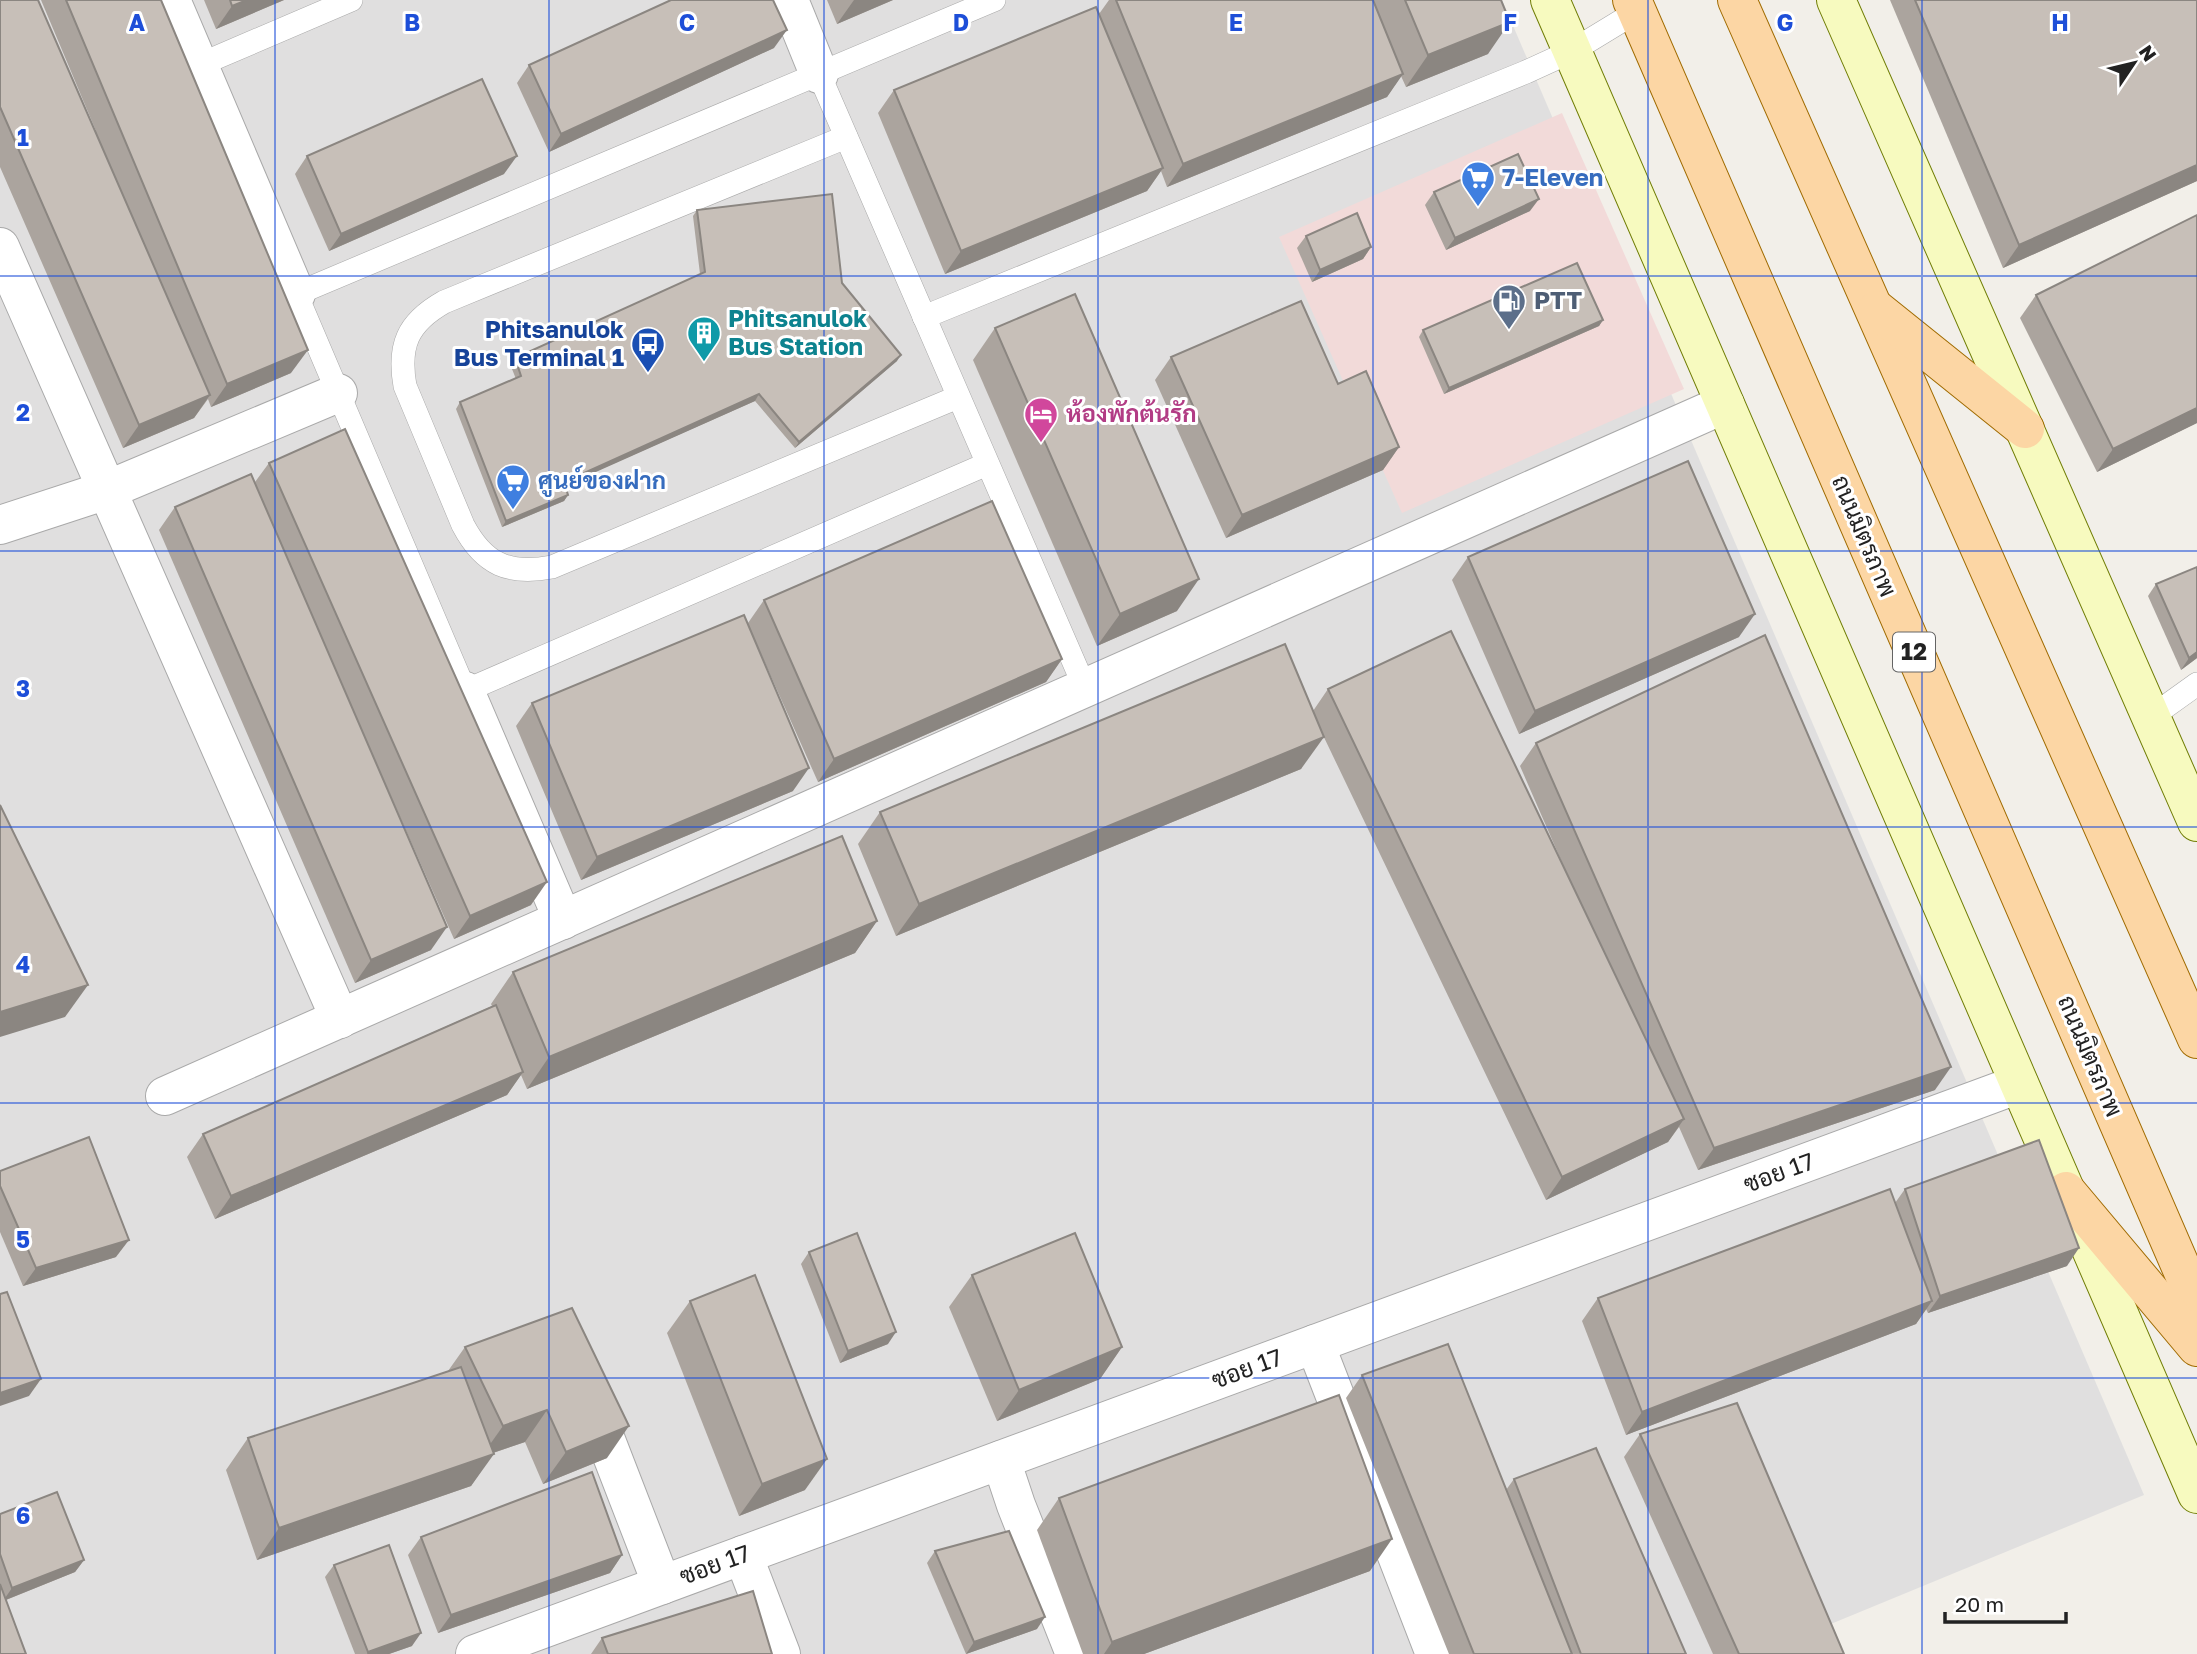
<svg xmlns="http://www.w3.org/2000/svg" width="2197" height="1654" viewBox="0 0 2197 1654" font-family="'Golos Text',Sarabun,sans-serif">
	<rect width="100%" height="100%" fill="#f2efe9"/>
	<path fill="#e0dfdf" d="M0 0H1502L2144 1495 1758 1654H0Z"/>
	<path fill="#f2dad9" d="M1562 113 1684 389 1402 513 1279 237Z"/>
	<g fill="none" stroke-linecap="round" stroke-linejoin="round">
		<g stroke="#a9a9a9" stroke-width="24">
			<g id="service">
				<path d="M199 65 351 0"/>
				<path d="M819 74 1085 688"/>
				<path d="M846 137 444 302C407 323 398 346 405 386L463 525C484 565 509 575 552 567L958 397"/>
				<path d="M924 317 1526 72 1572 51 1636 12"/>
				<path d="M987 464 465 691 296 294 994 0"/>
				<path d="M2151 717 2197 684"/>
			</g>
		</g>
		<g stroke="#a9a9a9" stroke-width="40">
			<g id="minor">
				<path d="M171 0 296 294"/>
				<path d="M789 0 819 74"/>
				<path d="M0 247 340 1019"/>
				<path d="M0 525 107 490 338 393"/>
				<path d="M465 691 563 920"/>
				<path d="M165 1096 1725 404"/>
				<path d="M1315 1344 1435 1654"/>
				<path d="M592 1404 662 1585"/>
				<path d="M1001 1460 1016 1505 1075 1654"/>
				<path d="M743 1555 781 1654"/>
				<path d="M475 1654 2019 1084"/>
			</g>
		</g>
		<g stroke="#707d05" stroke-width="40">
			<g id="secondary">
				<path d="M1550 0 2197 1494"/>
				<path d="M1836 0 2197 822"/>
			</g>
		</g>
		<g stroke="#a06b00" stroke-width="40">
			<g id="primary">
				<path d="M1632 0 2197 1304"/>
				<path d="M1737 0 2197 1039"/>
				<path d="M1877 310 2025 429"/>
				<path d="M2066 1191 2197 1347"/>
			</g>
		</g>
		<use href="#service" stroke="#fff" stroke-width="23"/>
		<use href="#minor" stroke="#fff" stroke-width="38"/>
		<use href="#secondary" stroke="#f7fabf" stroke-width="38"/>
		<use href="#primary" stroke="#fcd6a4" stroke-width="38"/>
	</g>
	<g fill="#aba49e">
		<path d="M0 0 96 131 41 0H161L291 373 211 407 208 399 194 418 123 448 0 167Z"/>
		<path d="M204 0H284L216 29Z"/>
		<path d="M827 0H893L837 24Z"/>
		<path d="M1109 0H1501L1488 54 1406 87 1401 76 1387 97 1167 187 1161 171 1147 191 945 274 878 113 894 90 1099 14Z"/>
		<path d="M1890 0H2197V181L2003 268Z"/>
		<path d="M774 48 549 152 517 83 529 65Z"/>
		<path d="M307 156 504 174 329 251 295 174Z"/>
		<path d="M1434 192 1530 211 1446 250 1425 205Z"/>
		<path d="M697 210 842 283 897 361 795 448 755 401 565 485 568 495 564 501 502 527 456 409 460 402 516 379 510 364 515 358 700 274 693 216Z"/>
		<path d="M2197 215V423L2097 472 2020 318 2036 295Z"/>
		<path d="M1306 236 1371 247 1363 259 1312 282 1297 248Z"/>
		<path d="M1603 320 1599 326 1444 394 1419 337 1423 330Z"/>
		<path d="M995 328 1177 611 1097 646 973 360Z"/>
		<path d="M1171 357 1338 384 1399 447 1383 470 1226 538 1155 380Z"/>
		<path d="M269 463 531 905 454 939 369 747 431 950 355 983 159 530 175 507 255 482Z"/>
		<path d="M1468 557 1739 637 1519 734 1452 580Z"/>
		<path d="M2156 584 2197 658 2181 670 2148 596Z"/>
		<path d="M764 600 1062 659 1046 682 818 782 753 636 793 791 581 880 516 726 532 703 748 623Z"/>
		<path d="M1328 689 1571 883 1520 766 1536 743 1935 1090 1698 1170 1679 1127 1668 1142 1546 1200 1320 729 1301 769 896 936 858 844 880 812 1313 711Z"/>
		<path d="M877 921 855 953 527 1089 521 1075 507 1095 215 1219 187 1157 203 1134 492 1006 491 1004 513 972Z"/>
		<path d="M0 1171 116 1257 23 1286 0 1232Z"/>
		<path d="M1905 1189 2067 1266 1928 1313 1926 1309 1916 1324 1626 1435 1582 1321 1598 1298 1895 1203Z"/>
		<path d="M809 1252 888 1344 840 1363 801 1264Z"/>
		<path d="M972 1275 1122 1347 1100 1379 997 1421 949 1307Z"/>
		<path d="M690 1301 805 1490 739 1516 667 1333Z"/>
		<path d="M572 1308 607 1458 543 1484 525 1442 493 1453 471 1486 257 1560 226 1470 248 1438 448 1371 465 1347Z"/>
		<path d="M1362 1375 1506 1490 1514 1479 1686 1654H1449L1346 1398Z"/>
		<path d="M1640 1434 1844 1654H1713L1624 1457Z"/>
		<path d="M1059 1498 1370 1571 1144 1654H1083L1037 1530Z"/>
		<path d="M0 1514 84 1560 75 1572 6 1600 0 1654Z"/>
		<path d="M421 1537 622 1555 610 1573 438 1633 408 1555Z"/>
		<path d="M935 1551 1037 1629 966 1654 927 1563Z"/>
		<path d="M334 1565 412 1646 389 1654H355L325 1577Z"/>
		<path d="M602 1638 772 1654H591Z"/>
	</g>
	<g fill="#8b8681">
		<path d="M247 0H284L216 29 232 6Z"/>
		<path d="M854 0H893L837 24Z"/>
		<path d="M1510 22 1488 54 1406 87 1428 55Z"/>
		<path d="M787 30 774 48 549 152 561 134Z"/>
		<path d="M1403 74 1387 97 1167 187 1183 164Z"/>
		<path d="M517 156 504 174 329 251 341 234Z"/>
		<path d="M2197 165V181L2003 268 2019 245Z"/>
		<path d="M1163 168 1147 191 945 274 961 251Z"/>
		<path d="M1539 199 1530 211 1446 250 1455 238Z"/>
		<path d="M1371 247 1363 259 1312 282 1320 270Z"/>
		<path d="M1603 320 1599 326 1444 394 1449 388Z"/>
		<path d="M308 350 291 373 211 407 227 384Z"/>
		<path d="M901 355 897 361 795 448 799 442Z"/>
		<path d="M759 394 755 401 560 488 564 482Z"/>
		<path d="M210 395 194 418 123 448 139 425Z"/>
		<path d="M2197 408V423L2097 472 2113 449Z"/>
		<path d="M1399 447 1383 470 1226 538 1242 515Z"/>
		<path d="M568 495 564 501 502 527 506 521Z"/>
		<path d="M1199 579 1177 611 1097 646 1120 614Z"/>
		<path d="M1755 614 1739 637 1519 734 1535 711Z"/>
		<path d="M2197 652V658L2181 670 2189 658Z"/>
		<path d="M1062 659 1046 682 818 782 834 759Z"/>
		<path d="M1324 737 1301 769 896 936 919 904Z"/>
		<path d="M809 768 793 791 581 880 597 857Z"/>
		<path d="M547 882 531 905 454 939 470 916Z"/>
		<path d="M877 921 855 953 527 1089 549 1057Z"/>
		<path d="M447 927 431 950 355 983 371 960Z"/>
		<path d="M88 985 65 1017 0 1037V1012Z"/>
		<path d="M1951 1067 1935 1090 1698 1170 1714 1148Z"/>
		<path d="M523 1072 507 1095 215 1219 231 1196Z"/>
		<path d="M1684 1119 1668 1142 1546 1200 1562 1177Z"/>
		<path d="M129 1240 116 1257 23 1286 36 1268Z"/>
		<path d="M2079 1248 2067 1266 1928 1313 1940 1296Z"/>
		<path d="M1932 1301 1916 1324 1626 1435 1642 1412Z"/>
		<path d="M896 1332 888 1344 840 1363 848 1351Z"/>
		<path d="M1122 1347 1100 1379 997 1421 1019 1390Z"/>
		<path d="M41 1379 29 1396 0 1406V1393Z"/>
		<path d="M547 1410 525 1442 481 1457 503 1426Z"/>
		<path d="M629 1426 607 1458 543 1484 566 1452Z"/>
		<path d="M494 1454 471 1486 257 1560 279 1528Z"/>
		<path d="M827 1459 805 1490 739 1516 762 1484Z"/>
		<path d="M1392 1539 1370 1571 1144 1654H1104L1112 1642Z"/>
		<path d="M622 1555 610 1573 438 1633 451 1615Z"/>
		<path d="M84 1560 75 1572 3 1601 12 1588Z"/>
		<path d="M1045 1617 1037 1629 966 1654 974 1642Z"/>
		<path d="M421 1633 412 1646 389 1654H367L368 1652Z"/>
	</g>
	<g fill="#c7bfb8" stroke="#8b8681" stroke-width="2">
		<path d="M0 0H38L210 395 139 425 0 107Z"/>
		<path d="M66 0H161L308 350 227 384Z"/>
		<path d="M230 0H247L232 6Z"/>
		<path d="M671 0H773L787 30 561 134 529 65Z"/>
		<path d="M1116 0H1373L1403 74 1183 164Z"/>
		<path d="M1405 0H1501L1510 22 1428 55Z"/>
		<path d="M1915 0H2197V165L2019 245Z"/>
		<path d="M1096 7 1163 168 961 251 894 90Z"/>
		<path d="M482 79 517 156 341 234 307 156Z"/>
		<path d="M1518 154 1539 199 1455 238 1434 192Z"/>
		<path d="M832 194 842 283 901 355 799 442 759 394 564 482 568 495 506 521 460 402 521 376 515 358 705 272 697 210Z"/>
		<path d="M1357 213 1371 247 1320 270 1306 236Z"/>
		<path d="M2197 215V408L2113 449 2036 295Z"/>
		<path d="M1577 263 1603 320 1449 388 1423 330Z"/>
		<path d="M1075 294 1199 579 1120 614 995 328Z"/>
		<path d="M1301 301 1338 384 1366 371 1399 447 1242 515 1171 357Z"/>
		<path d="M345 429 547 882 470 916 269 463Z"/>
		<path d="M1688 461 1755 614 1535 711 1468 557Z"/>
		<path d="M251 474 447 927 371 960 175 507Z"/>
		<path d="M992 501 1062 659 834 759 764 600Z"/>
		<path d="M2197 567V652L2189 658 2156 584Z"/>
		<path d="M744 615 809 768 597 857 532 703Z"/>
		<path d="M1451 631 1684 1119 1562 1177 1328 689Z"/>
		<path d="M1765 635 1951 1067 1714 1148 1536 743Z"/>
		<path d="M1285 644 1324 737 919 904 880 812Z"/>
		<path d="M0 805 88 985 0 1012Z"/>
		<path d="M842 836 877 921 549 1057 513 972Z"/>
		<path d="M496 1005 523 1072 231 1196 203 1134Z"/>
		<path d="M89 1137 129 1240 36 1268 0 1186V1171Z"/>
		<path d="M2039 1140 2079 1248 1940 1296 1905 1189Z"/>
		<path d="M1890 1189 1932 1301 1642 1412 1598 1298Z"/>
		<path d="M857 1233 896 1332 848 1351 809 1252Z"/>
		<path d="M1075 1233 1122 1347 1019 1390 972 1275Z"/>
		<path d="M755 1275 827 1459 762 1484 690 1301Z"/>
		<path d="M7 1292 41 1379 0 1393V1294Z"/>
		<path d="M572 1308 629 1426 566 1452 547 1410 503 1426 465 1347Z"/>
		<path d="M1448 1344 1572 1654H1474L1362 1375Z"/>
		<path d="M461 1367 494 1454 279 1528 248 1438Z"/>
		<path d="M1339 1395 1392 1539 1112 1642 1059 1498Z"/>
		<path d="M1737 1403 1844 1654H1739L1640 1434Z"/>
		<path d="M1596 1448 1686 1654H1581L1514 1479Z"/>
		<path d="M592 1472 622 1555 451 1615 421 1537Z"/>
		<path d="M57 1492 84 1560 12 1588 0 1554V1514Z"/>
		<path d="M1009 1531 1045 1617 974 1642 935 1551Z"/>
		<path d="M389 1545 421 1633 368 1652 334 1565Z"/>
		<path d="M0 1584 26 1654H0Z"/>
		<path d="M753 1591 772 1654H608L602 1638Z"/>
	</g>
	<path fill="none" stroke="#1d4ed8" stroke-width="2" stroke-opacity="0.55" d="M275 0V1654M549 0V1654M824 0V1654M1098 0V1654M1373 0V1654M1648 0V1654M1922 0V1654M0 276H2197M0 551H2197M0 827H2197M0 1103H2197M0 1378H2197"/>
	<defs>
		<g id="supermarket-pin" transform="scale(1.75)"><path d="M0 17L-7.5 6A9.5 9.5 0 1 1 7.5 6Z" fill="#3f7fe0" stroke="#fff"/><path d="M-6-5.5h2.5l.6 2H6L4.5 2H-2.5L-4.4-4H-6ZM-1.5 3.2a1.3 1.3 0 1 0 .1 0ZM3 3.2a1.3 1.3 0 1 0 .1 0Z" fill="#fff"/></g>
		<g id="fuel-pin" transform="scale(1.75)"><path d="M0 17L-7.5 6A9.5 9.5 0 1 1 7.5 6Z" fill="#5c6f8a" stroke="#fff"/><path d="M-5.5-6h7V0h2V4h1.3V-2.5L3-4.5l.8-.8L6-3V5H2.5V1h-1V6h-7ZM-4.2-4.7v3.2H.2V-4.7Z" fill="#fff"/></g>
		<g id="building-pin" transform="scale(1.75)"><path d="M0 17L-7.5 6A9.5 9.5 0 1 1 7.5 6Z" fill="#0f9aa8" stroke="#fff"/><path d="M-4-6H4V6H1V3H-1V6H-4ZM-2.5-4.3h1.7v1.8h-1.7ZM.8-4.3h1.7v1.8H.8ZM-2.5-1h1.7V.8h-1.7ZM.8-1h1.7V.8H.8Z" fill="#fff"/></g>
		<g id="bus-pin" transform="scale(1.75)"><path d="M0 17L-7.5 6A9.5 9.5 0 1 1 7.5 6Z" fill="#1a4fb4" stroke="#fff"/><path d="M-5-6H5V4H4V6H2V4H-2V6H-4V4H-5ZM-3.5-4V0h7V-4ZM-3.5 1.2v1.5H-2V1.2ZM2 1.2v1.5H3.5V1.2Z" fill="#fff"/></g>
		<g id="hotel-pin" transform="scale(1.75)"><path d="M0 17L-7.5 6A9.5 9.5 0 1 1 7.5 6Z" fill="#d1479c" stroke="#fff"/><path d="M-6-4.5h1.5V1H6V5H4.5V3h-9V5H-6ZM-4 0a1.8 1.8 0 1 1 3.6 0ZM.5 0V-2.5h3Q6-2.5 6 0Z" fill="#fff"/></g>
	</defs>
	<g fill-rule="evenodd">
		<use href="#supermarket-pin" x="1478" y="178"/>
		<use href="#fuel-pin" x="1509" y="301"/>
		<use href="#building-pin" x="704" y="333"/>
		<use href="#bus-pin" x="648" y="344"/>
		<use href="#hotel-pin" x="1041" y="414"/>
		<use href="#supermarket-pin" x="513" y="481"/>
	</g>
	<g text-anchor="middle" stroke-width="6" stroke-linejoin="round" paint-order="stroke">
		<rect fill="#fff" stroke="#646464" stroke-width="2" x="1893" y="632.5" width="42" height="39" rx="5"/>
		<g font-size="23" font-weight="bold" fill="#222">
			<text x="1914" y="660">12</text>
		</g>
		<g font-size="24" font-weight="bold" fill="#366cbe" stroke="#fff" text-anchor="start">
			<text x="1502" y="186">7-Eleven</text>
			<text x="538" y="489">ศูนย์ของฝาก</text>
		</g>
		<g font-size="24" font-weight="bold" fill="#4e5e75" stroke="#fff" text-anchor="start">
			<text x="1534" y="309">PTT</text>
		</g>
		<g font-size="24" font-weight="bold" fill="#0d838f" stroke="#fff" text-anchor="start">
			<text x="728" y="327">Phitsanulok<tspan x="728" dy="28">Bus Station</tspan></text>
		</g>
		<g font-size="24" font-weight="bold" fill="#164399" stroke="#fff" text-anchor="end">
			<text x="624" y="338">Phitsanulok<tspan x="624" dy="28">Bus Terminal 1</tspan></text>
		</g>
		<g font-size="24" font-weight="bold" fill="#b23c85" stroke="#fff" text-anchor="start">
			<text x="1066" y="422">ห้องพักต้นรัก</text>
		</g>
		<g font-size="24" fill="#222" stroke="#fff">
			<text transform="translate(1864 536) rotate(67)" y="8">ถนนมิตรภาพ</text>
			<text transform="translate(2090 1056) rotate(67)" y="8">ถนนมิตรภาพ</text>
			<text transform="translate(1779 1173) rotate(-20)" y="8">ซอย 17</text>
			<text transform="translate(1247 1369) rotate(-20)" y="8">ซอย 17</text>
			<text transform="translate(715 1565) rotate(-20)" y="8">ซอย 17</text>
		</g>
	</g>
	<g font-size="23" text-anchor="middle" font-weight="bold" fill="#1d4ed8" stroke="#fff" stroke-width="6" stroke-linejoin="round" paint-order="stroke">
		<text x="137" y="31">A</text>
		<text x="412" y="31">B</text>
		<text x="687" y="31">C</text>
		<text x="961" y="31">D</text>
		<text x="1236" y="31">E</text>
		<text x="1510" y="31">F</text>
		<text x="1785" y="31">G</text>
		<text x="2060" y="31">H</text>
		<text x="23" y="146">1</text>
		<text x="23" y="421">2</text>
		<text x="23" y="697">3</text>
		<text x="23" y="973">4</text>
		<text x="23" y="1248">5</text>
		<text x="23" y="1524">6</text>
	</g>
	<g transform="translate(2134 63) rotate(55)" stroke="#ffffff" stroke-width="5" paint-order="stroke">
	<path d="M0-5L12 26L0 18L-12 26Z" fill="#222222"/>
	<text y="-10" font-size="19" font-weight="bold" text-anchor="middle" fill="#222222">N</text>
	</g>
	<path d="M1945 1612v10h121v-10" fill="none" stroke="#222222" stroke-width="3.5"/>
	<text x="1955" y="1612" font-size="21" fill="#222222" stroke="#ffffff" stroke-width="5" paint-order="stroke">20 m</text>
</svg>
